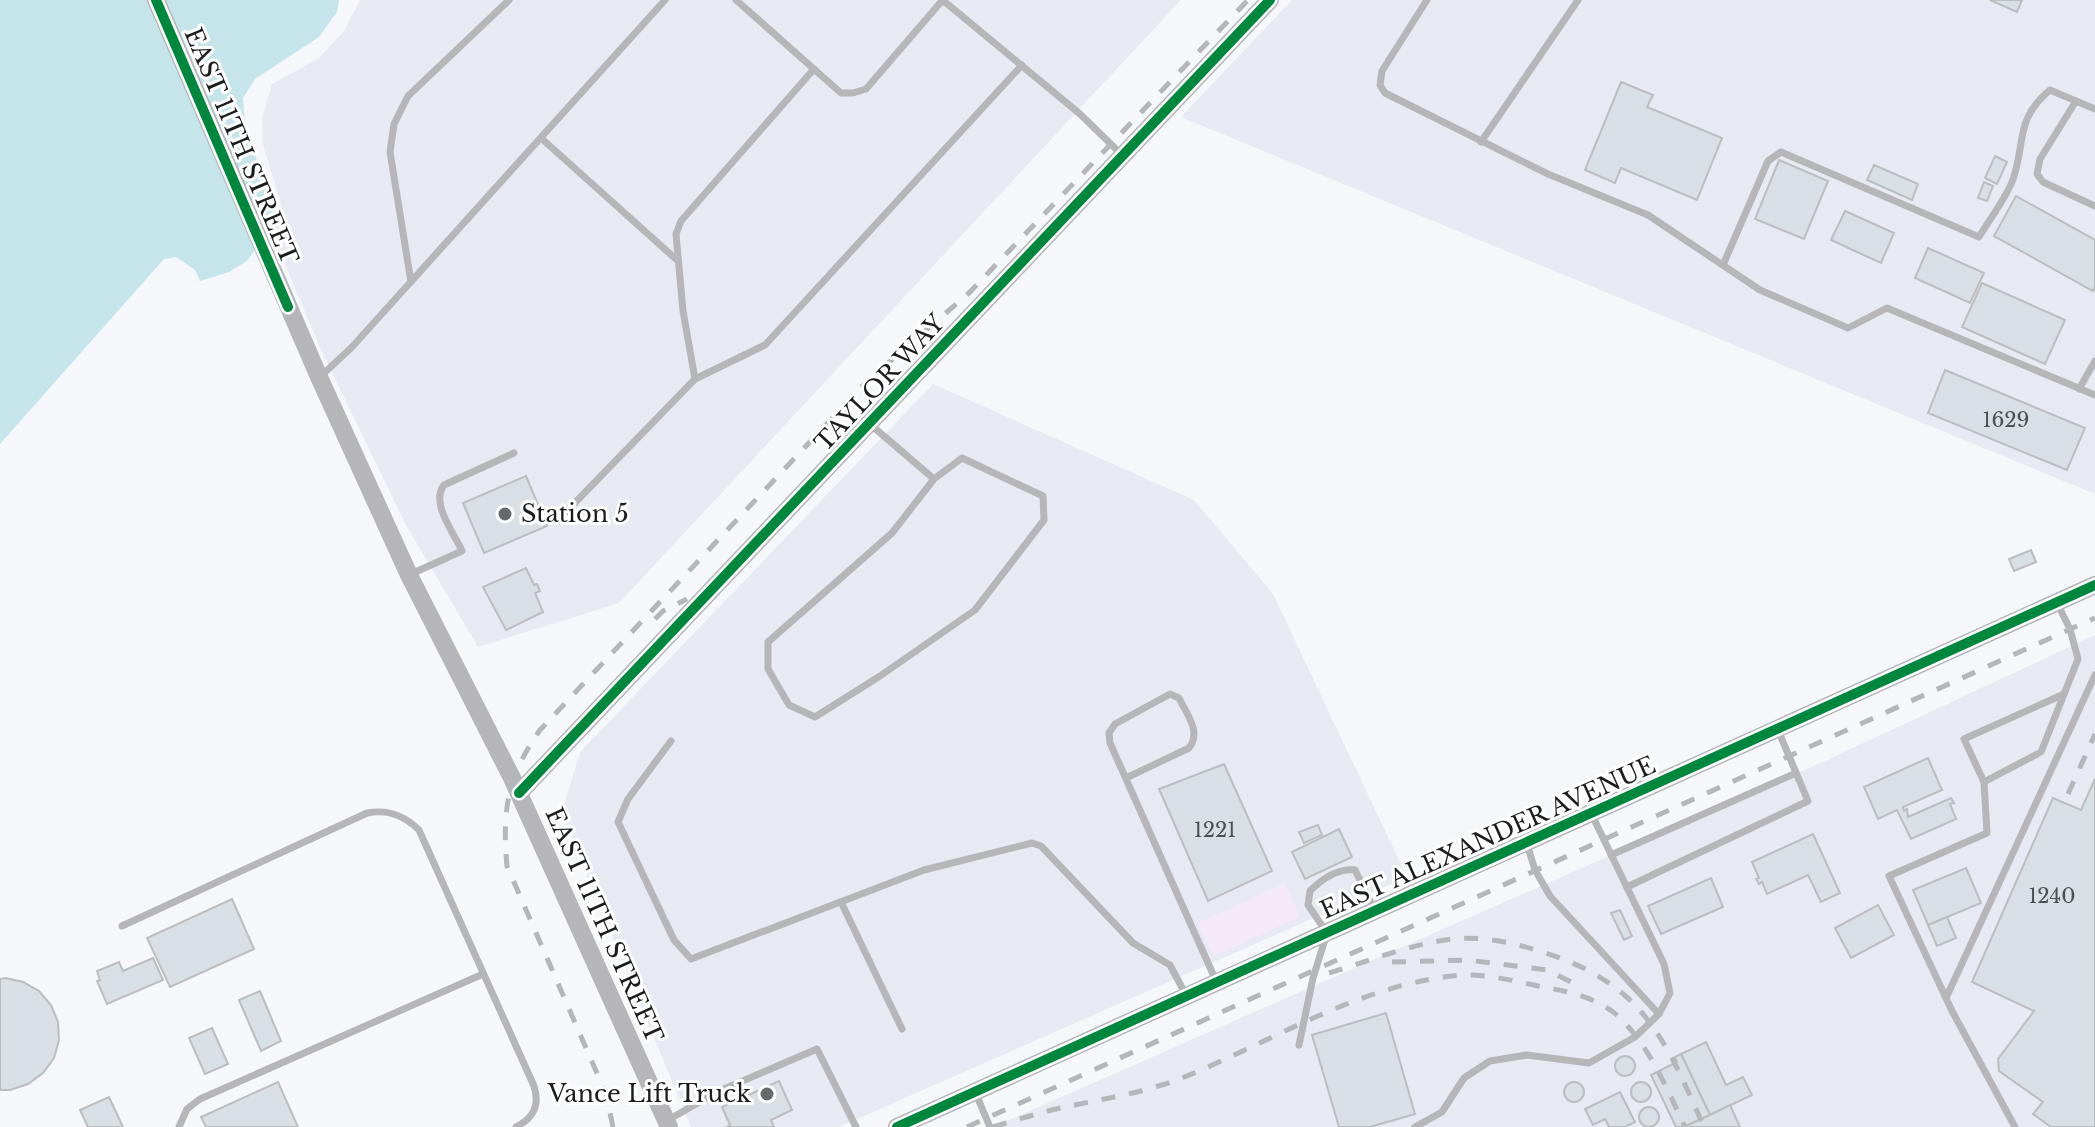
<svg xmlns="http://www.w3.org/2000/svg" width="2095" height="1127" viewBox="0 0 2095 1127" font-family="'Libre Baskerville',serif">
	<rect width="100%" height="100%" fill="#f5f7fa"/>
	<g fill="#e7eaf2">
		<path d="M356 0H1181L619 603 478 647 406 525 322 352 270 229 275 221 259 146 258 118 275 78Z"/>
		<path d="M1292 0H2095V494L1181 117Z"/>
		<path d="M933 384 1194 500 1273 594 1407 877 839 1127H691L561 813 581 751Z"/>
		<path d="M2095 635V1127H993L1825 761Z"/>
	</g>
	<path fill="#f5e9f6" d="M1285 883 1300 917 1214 956 1198 923Z"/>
	<path fill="#c5e5eb" d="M0 0H356L340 29 275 78 258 118 259 146 278 205 275 221 247 261 229 272 200 281 172 285 0 468Z"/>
	<g fill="#f5f7fa">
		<path d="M339 0H360L344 31 318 59 272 84 262 119 263 145 282 207 278 205 246 136 243 98 255 79 319 37 337 12Z"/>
		<path d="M176 257 195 270 200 281 183 284 174 289 54 422 0 472V444L164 259Z"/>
	</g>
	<g fill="#d8dfe5" stroke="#bbbdbf" stroke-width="2">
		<path d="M1990 0H2022L2017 12Z"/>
		<path d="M1621 82 1653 95 1647 107 1722 138 1697 200 1621 168 1615 183 1585 170Z"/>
		<path d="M1995 156 2007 162 1997 184 1985 178Z"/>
		<path d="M1779 160 1828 181 1804 239 1755 219Z"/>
		<path d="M1874 165 1918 184 1912 200 1867 180Z"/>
		<path d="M1984 182 1993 186 1987 201 1978 198Z"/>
		<path d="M2016 196 2095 240V287L2093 291 1994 236Z"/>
		<path d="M1845 211 1894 233 1881 263 1831 240Z"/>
		<path d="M1928 248 1984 273 1970 303 1915 278Z"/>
		<path d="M1982 283 2065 320 2045 364 1962 327Z"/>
		<path d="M1945 370 2085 428 2067 470 1928 413Z"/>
		<path d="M526 476 547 526 484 553 463 503Z"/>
		<path d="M2031 550 2036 562 2014 571 2009 559Z"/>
		<path d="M526 568 534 585 537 584 540 591 535 593 543 612 506 630 483 587Z"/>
		<path d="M1928 758 1942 790 1903 807 1904 811 1907 809 1908 817 1951 798 1954 803 1950 804 1956 819 1911 839 1897 810 1878 819 1864 787Z"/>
		<path d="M1224 764 1272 871 1208 901 1159 789Z"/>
		<path d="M2095 779V1127H2051L2033 1114 2043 1102 1999 1071 1998 1059 2034 1011 1972 982 2053 798 2081 810Z"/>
		<path d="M1318 825 1322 835 1304 843 1299 832Z"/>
		<path d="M1339 829 1352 857 1305 879 1292 852Z"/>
		<path d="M1813 834 1840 893 1821 902 1808 875 1767 894 1762 882 1759 884 1756 879 1759 878 1752 862Z"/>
		<path d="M1966 868 1981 903 1928 925 1913 890Z"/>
		<path d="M1711 878 1723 907 1661 934 1648 906Z"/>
		<path d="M232 899 254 949 170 987 147 938Z"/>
		<path d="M1878 905 1894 935 1851 958 1835 928Z"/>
		<path d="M1620 910 1632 936 1624 940 1611 913Z"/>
		<path d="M1947 917 1956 938 1937 946 1928 925Z"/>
		<path d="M153 958 163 980 107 1004 97 981 100 980 97 971 119 962 123 971Z"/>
		<path d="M6 978 23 982 39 991 51 1005 58 1022 59 1040 54 1058 43 1073 28 1084 10 1090H0V979Z"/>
		<path d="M260 991 281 1041 261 1051 239 1000Z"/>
		<path d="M1386 1013 1415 1114 1370 1127H1339L1312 1035Z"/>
		<path d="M212 1028 228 1064 205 1074 189 1038Z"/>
		<path d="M1706 1042 1726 1085 1743 1077 1752 1095 1710 1115 1681 1054Z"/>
		<path d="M1681 1054 1710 1115 1684 1127H1676L1651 1075 1677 1062 1675 1057Z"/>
		<circle cx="1625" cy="1066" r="10"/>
		<path d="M779 1081 792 1110 771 1120 774 1127H727L730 1125 722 1107Z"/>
		<path d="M278 1082 298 1127H206L201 1117Z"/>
		<circle cx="1574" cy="1092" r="10"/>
		<circle cx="1641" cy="1092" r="10"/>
		<path d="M1620 1092 1635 1122 1625 1127H1609L1605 1119 1593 1125 1585 1109Z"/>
		<path d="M109 1097 123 1127H88L80 1110Z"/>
		<path d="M1730 1105 1740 1127H1684L1710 1115Z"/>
		<circle cx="1649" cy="1117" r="10"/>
	</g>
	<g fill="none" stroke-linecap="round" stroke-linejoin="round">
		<g stroke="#b6b6b9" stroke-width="7">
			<path d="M736 0 841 93H853L866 89 941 2H945L1080 114 1121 154"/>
			<path d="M1427 0 1382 71 1380 85 1385 93 1548 174 1648 215 1760 290 1848 328 1887 308 2095 395"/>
			<path d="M2076 101 2040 159 2037 174 2043 182 2095 206"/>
			<path d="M541 138 678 261"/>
			<path d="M1481 142 1578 0"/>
			<path d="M1723 265 1768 161 1781 152 1979 237C1989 220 2004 201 2012 182 2026 146 2014 119 2050 90L2095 109"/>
			<path d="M411 282 390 152 394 124 408 96 509 0"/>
			<path d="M321 376 352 347 665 0"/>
			<path d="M695 379 683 311 676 234 681 221 814 69"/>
			<path d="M2079 389 2095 361"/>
			<path d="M871 425 934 479 892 533 768 642V669L789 705 815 717 880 676 975 610 1044 520 1043 496 962 458 934 479"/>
			<path d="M566 512 695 379 765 345 1022 65"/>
			<path d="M411 574 462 551C454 533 430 503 444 485L514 453"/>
			<path d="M671 741 628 799 618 822 674 940 691 959 924 870 1032 843 1041 846 1133 943 1170 965 1186 995"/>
			<path d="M1126 778 1189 748C1202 732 1186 713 1179 698L1170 694 1115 724 1109 733 1110 743 1216 981"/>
			<path d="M1984 782 1964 739 2064 694"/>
			<path d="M1527 844 1535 870 1550 896 1659 1014"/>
			<path d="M1611 855 1796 773"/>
			<path d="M1627 887 1808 801 1778 730"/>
			<path d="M841 902 902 1029"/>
			<path d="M122 926 367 813C388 809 404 815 419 830L534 1086C540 1105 534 1118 516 1127"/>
			<path d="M1946 998 2095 675"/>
			<path d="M1299 1045 1313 978 1327 933 1308 905 1310 891C1322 879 1337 868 1355 870L1375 911"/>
			<path d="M976 1094 990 1127"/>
			<path d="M668 1120 717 1092 817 1049 856 1127"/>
			<path d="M179 1127 187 1109 200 1099 483 974"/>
			<path d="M1415 1127 1442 1112 1464 1078 1490 1061 1527 1055 1589 1063 1635 1037 1659 1014 1670 993 1664 964 1591 813"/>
			<path d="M2015 1127 1952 1011 1889 876 1987 833 1984 782 2041 752 2078 659 2070 629 2058 605"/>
		</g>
		<g stroke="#b6b6b9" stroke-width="18">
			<path d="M156 0 319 377 409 575 512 778 669 1127"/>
			<path d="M519 793 1270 0"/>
			<path d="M897 1127 2095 585"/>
		</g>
		<g stroke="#b4b6b9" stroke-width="5" stroke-dasharray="14 14" stroke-linecap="butt">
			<path d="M655 619 663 611 687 599"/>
			<path d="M2068 794 2095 734"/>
			<path d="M1392 962 1467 960 1547 970 1583 988"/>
			<path d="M1329 973C1369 961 1411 944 1452 939 1479 936 1511 942 1536 950 1641 981 1663 1034 1704 1127"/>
			<path d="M613 1127 606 1094 507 866C502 810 507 777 540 730L866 382 969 293 1248 0"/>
			<path d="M967 1127 2095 618"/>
			<path d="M993 1127C1020 1119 1047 1110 1075 1105 1114 1097 1150 1091 1187 1076 1274 1040 1357 987 1452 976 1482 972 1514 981 1543 987 1572 992 1603 999 1624 1022 1652 1052 1668 1091 1685 1127"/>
		</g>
		<g stroke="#fff" stroke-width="15">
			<g id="cycleway">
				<path d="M156 0 288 307"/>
				<path d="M519 793 1270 0"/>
				<path d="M897 1127 2095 585"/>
			</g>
		</g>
		<use href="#cycleway" stroke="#00873e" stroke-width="10"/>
	</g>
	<g fill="#67696b" stroke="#fff" stroke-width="3">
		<circle cx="505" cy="514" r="8"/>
		<circle cx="767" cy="1094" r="8"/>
	</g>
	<g text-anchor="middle" stroke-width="6" stroke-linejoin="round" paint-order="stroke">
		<g font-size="20" fill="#4c4f52">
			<text x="2006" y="427">1629</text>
			<text x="1215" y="837">1221</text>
			<text x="2052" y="903">1240</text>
		</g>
		<g font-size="24" fill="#1b1c1e" stroke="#fff">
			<text transform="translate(241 146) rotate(67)" y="8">EAST 11TH STREET</text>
			<text transform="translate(880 383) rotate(-47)" y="8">TAYLOR WAY</text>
			<text transform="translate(1488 838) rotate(-24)" y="8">EAST ALEXANDER AVENUE</text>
			<text transform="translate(604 925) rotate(66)" y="8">EAST 11TH STREET</text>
		</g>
		<g font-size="24" fill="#1b1c1e" stroke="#fff" text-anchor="start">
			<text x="521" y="522">Station 5</text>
			<text x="751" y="1102" text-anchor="end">Vance Lift Truck</text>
		</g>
	</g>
</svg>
